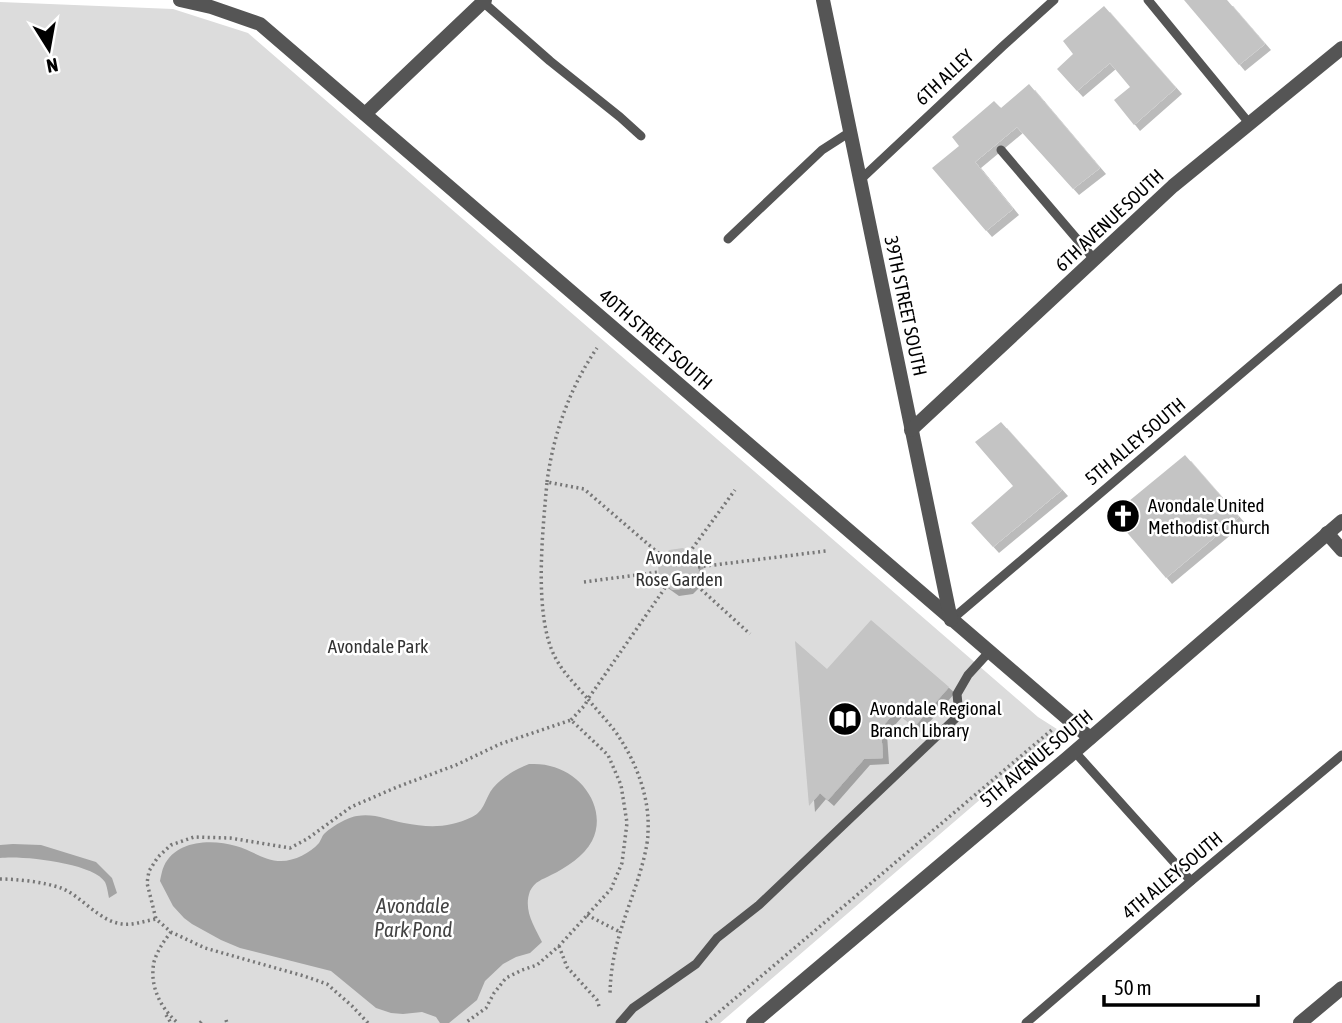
<svg xmlns="http://www.w3.org/2000/svg" width="1342" height="1023" viewBox="0 0 1342 1023" font-family="'Asap Condensed',sans-serif">
	<defs>
		<filter id="shadow"><feDropShadow dx="6" dy="6" stdDeviation="0" flood-color="#0004"/></filter>
	</defs>
	<rect width="100%" height="100%" fill="#fff"/>
	<path fill="#dcdcdc" d="M0 2 173 9 248 33 1038 717 1060 731 720 1023H0Z"/>
	<g fill="#a3a3a3">
		<path d="M529 764C536 764 543 764 550 766 582 773 608 809 592 841 584 856 566 868 551 875 542 880 535 881 530 891 523 910 534 926 542 942L530 953 516 957 503 964 485 981 477 1000 449 1023H440L436 1017 422 1012 403 1014 391 1013 376 1008 331 971 240 948 221 940 192 924 184 918 173 906 160 881C161 876 162 870 164 866 176 840 212 839 236 846 251 850 265 861 281 861 295 861 310 853 319 843 321 840 322 836 324 834 331 827 348 817 357 816 374 813 388 820 404 823 429 828 449 828 472 817 485 811 485 798 493 788 502 777 516 769 529 764Z"/>
		<path d="M13 844 41 845 96 862 112 878 117 893 109 898C108 893 107 886 105 882 94 863 21 855 0 858V845Z"/>
	</g>
	<g fill="#c4c4c4" filter="url(#shadow)">
		<path d="M1184 0H1227L1265 44 1239 65Z"/>
		<path d="M1104 6 1176 88 1134 125 1114 100 1130 87 1110 63 1077 91 1057 69 1073 54 1063 41Z"/>
		<path d="M1029 84 1100 168 1073 189 1017 127 975 162 1013 209 986 231 932 168 959 146 952 137 994 101 1001 108Z"/>
		<path d="M1001 422 1062 490 993 547 971 523 1013 486 975 442Z"/>
		<path d="M1185 455 1239 517 1166 578 1112 515Z"/>
		<path d="M683 548 697 559 699 576 687 588 673 590 659 580 658 563 669 550Z"/>
		<path d="M871 620 949 687 914 727 896 711 881 728 883 758 864 759 828 800 820 793 809 806 795 641 827 669Z"/>
	</g>
	<g fill="none" stroke-linecap="round" stroke-linejoin="round">
		<g stroke="#777" stroke-width="3.5" stroke-dasharray="2 3.5" stroke-linecap="butt">
			<path d="M547 482C553 435 570 387 597 348"/>
			<path d="M689 553 735 490"/>
			<path d="M663 557 584 489 547 482C543 529 533 615 555 657 563 673 577 686 588 699L667 585"/>
			<path d="M698 567 826 551"/>
			<path d="M584 582 659 572"/>
			<path d="M693 582 750 634"/>
			<path d="M571 720 585 705 588 699C598 712 610 723 619 737 637 764 650 799 648 832 648 846 642 866 638 879 625 919 611 949 610 993"/>
			<path d="M0 879C17 879 44 882 61 888 82 896 99 922 123 924 134 925 145 921 156 919"/>
			<path d="M587 915 620 932"/>
			<path d="M171 932C164 941 157 951 154 962 149 986 161 1009 178 1023"/>
			<path d="M559 946 567 967 597 1000 600 1009"/>
			<path d="M166 1015 171 1023"/>
			<path d="M226 1020 227 1023"/>
			<path d="M200 1023 202 1021"/>
			<path d="M368 1023 352 1006 327 984 304 976 205 948 171 932 156 919 147 883 149 871 158 857 171 845 194 837 230 838 290 848 307 839 351 807 397 787 456 765 500 744 571 720 608 755 621 785 627 823 622 863 611 889 559 946 537 965 522 970 506 978 494 993 486 1008 465 1023"/>
			<path d="M706 1023 1054 728"/>
		</g>
		<g stroke="#555" stroke-width="9">
			<path d="M1148 0 1249 123"/>
			<path d="M483 2 550 61 620 117 641 136"/>
			<path d="M1001 150 1094 259"/>
			<path d="M860 180 1003 46 1054 0"/>
			<path d="M728 239 822 150 850 132"/>
			<path d="M951 620 1342 288"/>
			<path d="M1074 751 1191 881"/>
			<path d="M620 1023 633 1008 696 964 717 938 759 905 959 715 957 694 968 675 989 652"/>
			<path d="M1026 1023 1191 881 1342 755"/>
		</g>
		<g stroke="#555" stroke-width="14">
			<path d="M180 0 211 7 260 24 1090 738"/>
			<path d="M823 0 951 620"/>
			<path d="M365 114 485 0"/>
			<path d="M911 430 1173 186 1342 48"/>
			<path d="M1327 533 1342 550"/>
		</g>
		<g stroke="#555" stroke-width="14">
			<path d="M753 1023 1066 759 1342 521"/>
			<path d="M1300 1023 1342 988"/>
		</g>
	</g>
	<defs>
		<g id="church-disc" transform="scale(1.75)"><circle r="9.5" fill="#000" stroke="#fff"/><path d="M-1.2-6h2.4v3.5h3.3v2.4h-3.3V6h-2.4V-.1h-3.3v-2.4h3.3Z" fill="#fff"/></g>
		<g id="library-disc" transform="scale(1.75)"><circle r="9.5" fill="#000" stroke="#fff"/><path d="M-6-4Q-3-5.5-.7-3.5V5Q-3 3-6 4ZM6-4Q3-5.5 .7-3.5V5Q3 3 6 4Z" fill="#fff"/></g>
	</defs>
	<g fill-rule="evenodd">
		<use href="#church-disc" x="1123" y="516"/>
		<use href="#library-disc" x="845" y="719"/>
	</g>
	<g text-anchor="middle" stroke-width="5" stroke-linejoin="round" paint-order="stroke">
		<g font-size="19" fill="#000" stroke="#fff">
			<text transform="translate(944 77) rotate(-43)" y="7">6TH ALLEY</text>
			<text transform="translate(1109 220) rotate(-43)" y="7">6TH AVENUE SOUTH</text>
			<text transform="translate(906 306) rotate(78)" y="7">39TH STREET SOUTH</text>
			<text transform="translate(656 339) rotate(41)" y="7">40TH STREET SOUTH</text>
			<text transform="translate(1135 441) rotate(-40)" y="7">5TH ALLEY SOUTH</text>
			<text transform="translate(1036 758) rotate(-40)" y="7">5TH AVENUE SOUTH</text>
			<text transform="translate(1172 875) rotate(-40)" y="7">4TH ALLEY SOUTH</text>
		</g>
		<g font-size="19" fill="#000" stroke="#fff" text-anchor="start">
			<text x="1148" y="512">Avondale United<tspan x="1148" dy="22">Methodist Church</tspan></text>
			<text x="870" y="715">Avondale Regional<tspan x="870" dy="22">Branch Library</tspan></text>
		</g>
		<g font-size="19" fill="#333" stroke="#fff">
			<text x="679" y="564">Avondale<tspan x="679" dy="22">Rose Garden</tspan></text>
			<text x="378" y="653">Avondale Park</text>
		</g>
		<g font-size="21" font-style="italic" fill="#444" stroke="#fff">
			<text x="413" y="913">Avondale<tspan x="413" dy="24">Park Pond</tspan></text>
		</g>
	</g>
	<g transform="translate(49 49) rotate(169)" stroke="#ffffff" stroke-width="5" paint-order="stroke">
	<path d="M0-5L12 26L0 18L-12 26Z" fill="#000000"/>
	<text y="-10" font-size="19" font-weight="bold" text-anchor="middle" fill="#000000">N</text>
	</g>
	<path d="M1104 995v10h154v-10" fill="none" stroke="#000000" stroke-width="3.5"/>
	<text x="1114" y="995" font-size="21" fill="#000000" stroke="#ffffff" stroke-width="5" paint-order="stroke">50 m</text>
</svg>
